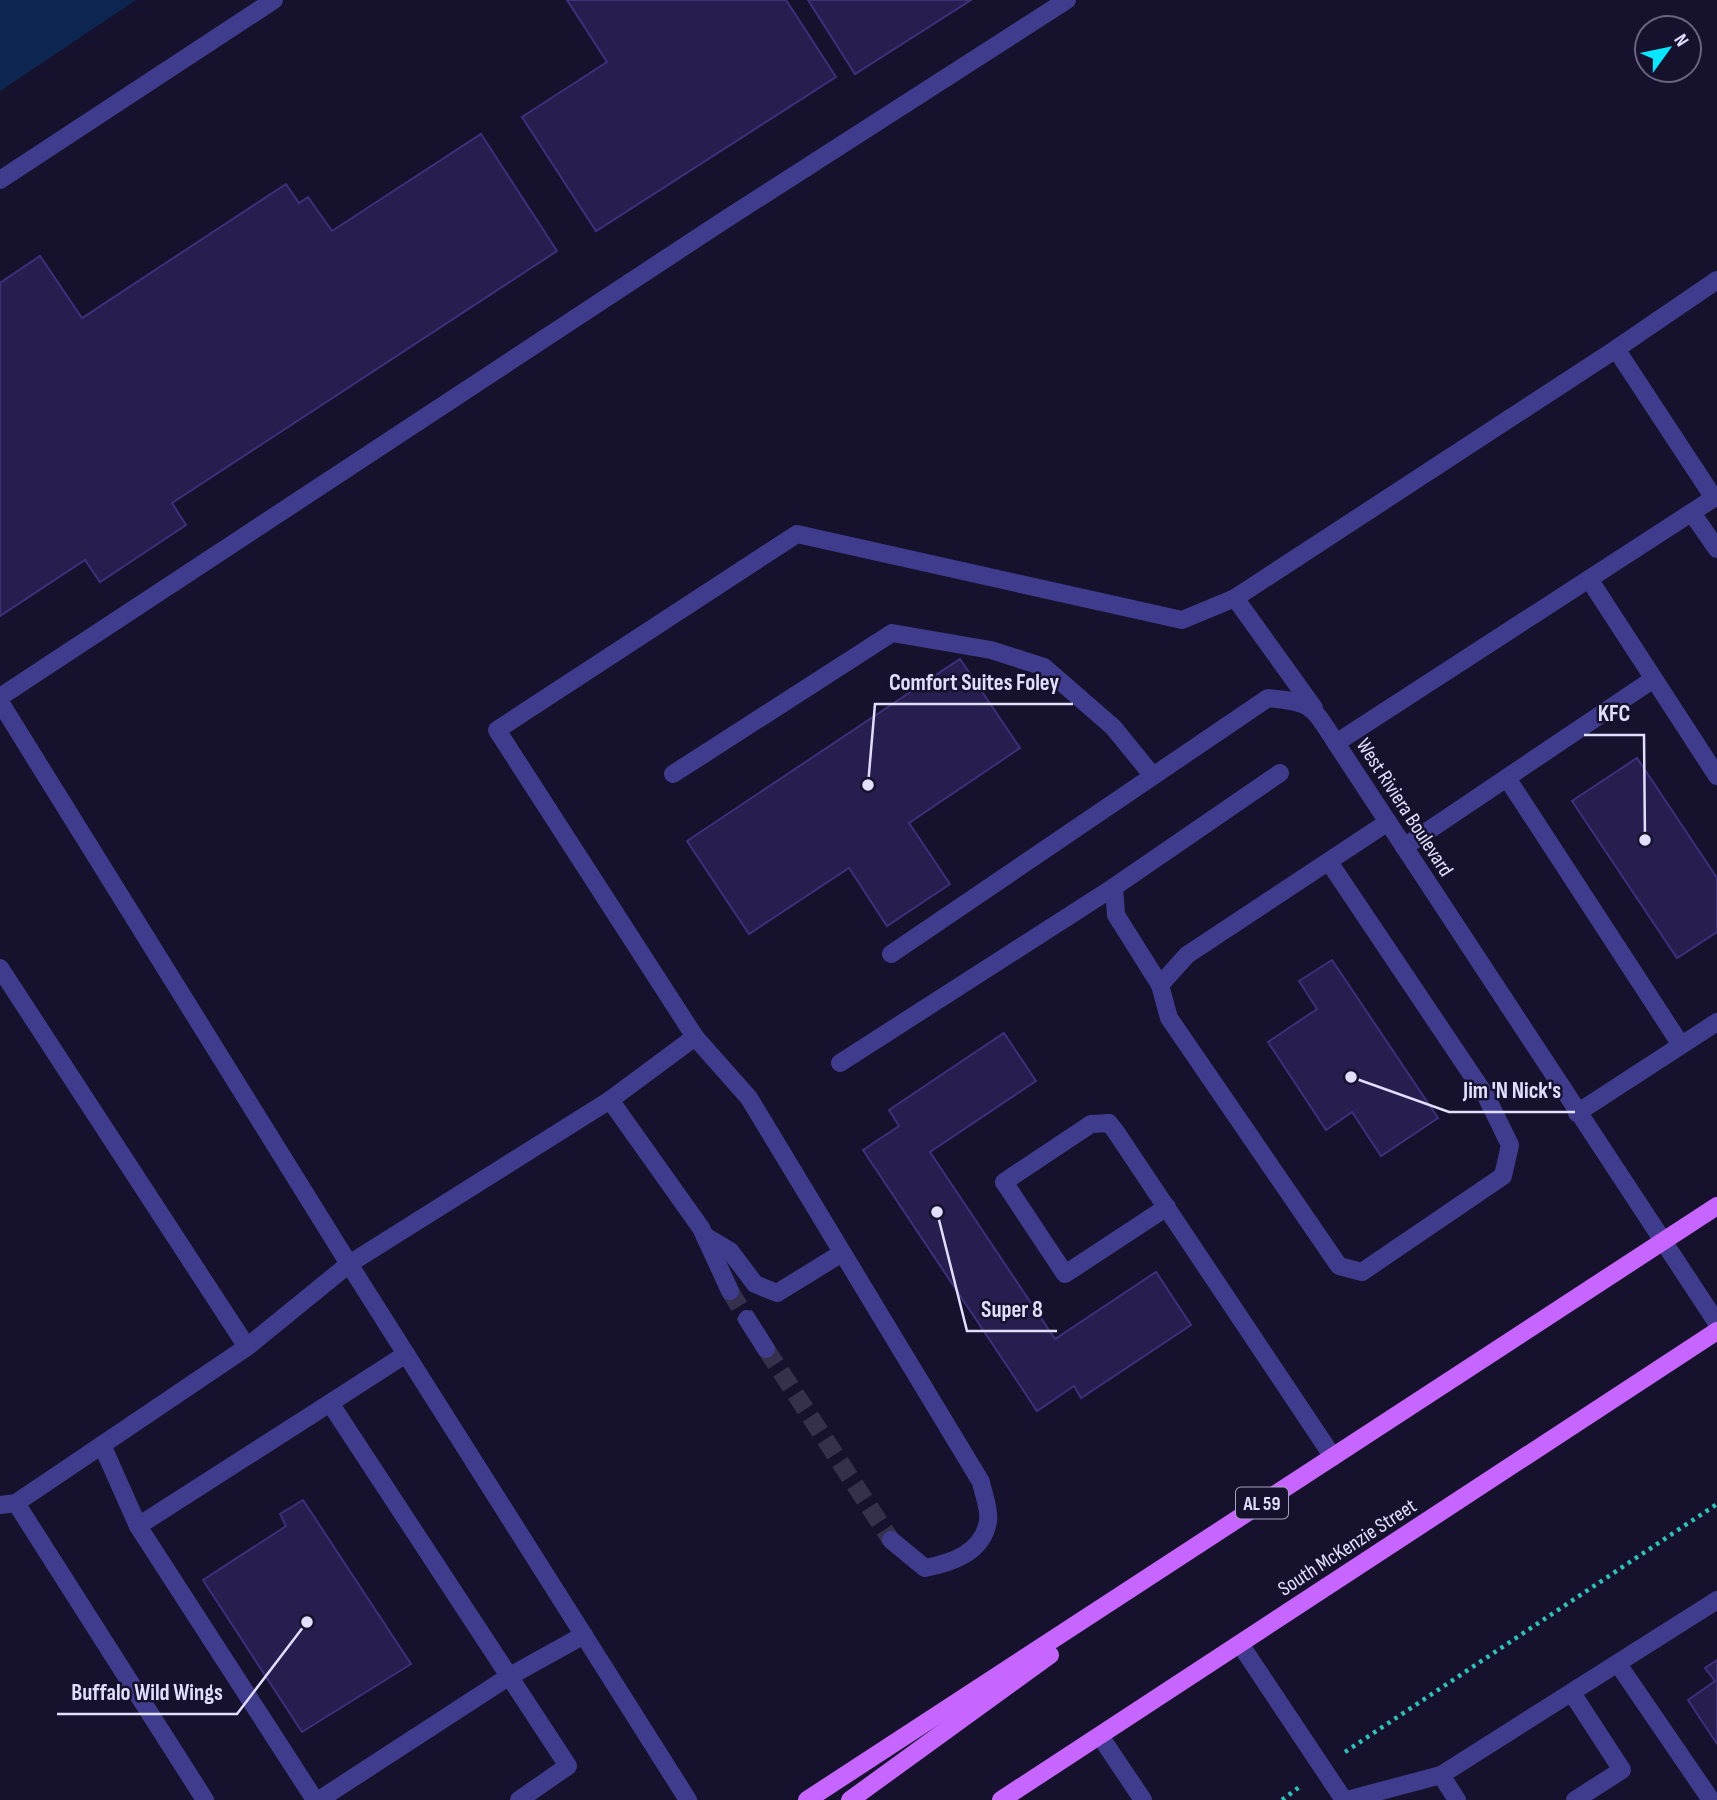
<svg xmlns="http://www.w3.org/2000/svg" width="1717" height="1800" viewBox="0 0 1717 1800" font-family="'Sofia Sans Condensed',sans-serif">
	<rect width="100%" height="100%" fill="#16122d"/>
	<path fill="#0d2651" d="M0 0H136L0 91Z"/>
	<g fill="#271d4f" stroke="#3e2f7b" stroke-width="2">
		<path d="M567 0H786L836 77 596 231 522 117 607 62Z"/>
		<path d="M808 0H971L855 74Z"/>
		<path d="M481 134 557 251 172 503 186 525 100 582 85 560 0 616V283L40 256 82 318 286 184 299 203 308 197 332 231Z"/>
		<path d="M960 659 1020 748 909 823 950 884 887 926 849 868 749 934 687 841Z"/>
		<path d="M1637 758 1717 878V932L1677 958 1572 801Z"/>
		<path d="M1332 960 1438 1118 1381 1156 1352 1112 1326 1130 1268 1042 1317 1009 1299 981Z"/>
		<path d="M1004 1033 1036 1081 930 1152 1055 1339 1156 1272 1191 1325 1081 1398 1074 1386 1037 1411 863 1150 899 1126 889 1110Z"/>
		<path d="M303 1500 411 1664 302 1732 203 1580 286 1526 280 1514Z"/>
		<path d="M1717 1660V1744L1688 1700 1715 1681 1705 1668Z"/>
	</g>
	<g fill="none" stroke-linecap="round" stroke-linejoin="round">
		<g stroke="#35314c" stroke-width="18" stroke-dasharray="18 9" stroke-linecap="butt">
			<path d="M730 1291 747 1319"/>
			<path d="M766 1349 891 1540"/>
		</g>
		<g stroke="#30c1b9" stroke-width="4.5" stroke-dasharray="3.5 5" stroke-linecap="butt">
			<path d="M1345 1752 1717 1504"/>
			<path d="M1282 1800 1302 1785"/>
		</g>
		<g stroke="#403c8d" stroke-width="18">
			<path d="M0 180 274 0"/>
			<path d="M1616 349 1717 280"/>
			<path d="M1717 496 1336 743 1717 1323"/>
			<path d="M1692 513 1717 549"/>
			<path d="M1589 579 1717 776"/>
			<path d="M1235 598 1616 349 1714 498"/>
			<path d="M0 697 723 221 1067 0"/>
			<path d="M0 702 349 1264 610 1100 695 1037 497 730 797 534 1182 620 1235 598 1314 708"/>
			<path d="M673 774 892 633 991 650 1044 667 1113 727 1153 776"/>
			<path d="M1507 778 1681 1045"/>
			<path d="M1404 847 1652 680"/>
			<path d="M1329 862 1486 1096 1510 1145 1503 1176 1362 1272 1339 1266 1169 1018 1160 985 1187 955 1388 822"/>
			<path d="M891 954 1268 698C1313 702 1312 706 1336 743"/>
			<path d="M0 968 247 1347"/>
			<path d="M1160 985 1116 915 1114 887 1280 773"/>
			<path d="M695 1037 749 1098 981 1482C983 1493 990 1510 988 1521 983 1553 951 1563 925 1568L891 1540"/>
			<path d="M840 1063 1114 887"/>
			<path d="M610 1100 701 1228 730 1291"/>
			<path d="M1577 1113 1717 1022"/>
			<path d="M1167 1207 1065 1274 1004 1182 1091 1124 1109 1123 1116 1132 1333 1457"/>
			<path d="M705 1236 730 1251 755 1284 777 1293 842 1253"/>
			<path d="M747 1319 766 1349"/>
			<path d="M330 1403 406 1354"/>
			<path d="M102 1445 138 1526"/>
			<path d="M16 1503 205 1800"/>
			<path d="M0 1505 16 1503 247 1347 349 1264 688 1800"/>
			<path d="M1240 1644 1344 1800"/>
			<path d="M1618 1664 1711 1800"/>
			<path d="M1572 1693 1622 1770 1575 1800"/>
			<path d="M1100 1736 1143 1800"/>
			<path d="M1441 1775 1457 1800"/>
			<path d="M315 1800 138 1526 330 1403 568 1766 519 1800"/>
			<path d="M319 1800 508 1677 584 1635"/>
			<path d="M1347 1800 1441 1775 1717 1600"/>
		</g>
		<g stroke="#c665ff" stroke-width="18">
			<path d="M807 1800 1717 1206"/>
			<path d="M850 1800 1050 1655"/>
			<path d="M1001 1800 1717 1331"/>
		</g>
	</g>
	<g text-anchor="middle" stroke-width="5" stroke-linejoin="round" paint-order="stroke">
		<rect fill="#16122d" stroke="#a5a1c0" stroke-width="2" x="1236" y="1487.5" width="52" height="31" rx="5"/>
		<g font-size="19" font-weight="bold" fill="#e2deff">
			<text x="1262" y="1510">AL 59</text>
		</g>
		<g font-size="21" fill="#e2deff" stroke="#16122d">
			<text transform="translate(1405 807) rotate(57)" y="7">West Riviera Boulevard</text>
			<text transform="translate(1347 1547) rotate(-33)" y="7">South McKenzie Street</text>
		</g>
	</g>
	<path fill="none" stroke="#e2deff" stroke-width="2.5" d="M868 785L875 704H1073M1645 840L1644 735H1584M1351 1077L1449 1112H1575M937 1212L967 1331H1057M307 1622L237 1714H57"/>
	<g fill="#e2deff" stroke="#16122d" stroke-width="2.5">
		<circle cx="868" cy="785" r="7"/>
		<circle cx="1645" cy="840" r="7"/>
		<circle cx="1351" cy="1077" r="7"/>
		<circle cx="937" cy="1212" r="7"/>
		<circle cx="307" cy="1622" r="7"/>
	</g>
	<g font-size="23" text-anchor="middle" font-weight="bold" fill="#e2deff" stroke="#16122d" stroke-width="5" stroke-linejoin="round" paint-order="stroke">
		<text x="974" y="690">Comfort Suites Foley</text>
		<text x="1614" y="721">KFC</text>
		<text x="1512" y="1098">Jim 'N Nick's</text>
		<text x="1012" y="1317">Super 8</text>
		<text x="147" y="1700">Buffalo Wild Wings</text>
	</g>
	<g transform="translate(1668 49) rotate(57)"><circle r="33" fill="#16122d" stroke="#686481" stroke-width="2"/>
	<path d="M0-5L12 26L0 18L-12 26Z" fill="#0ae6ff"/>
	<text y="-10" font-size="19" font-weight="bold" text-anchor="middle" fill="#e2deff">N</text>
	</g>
</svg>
